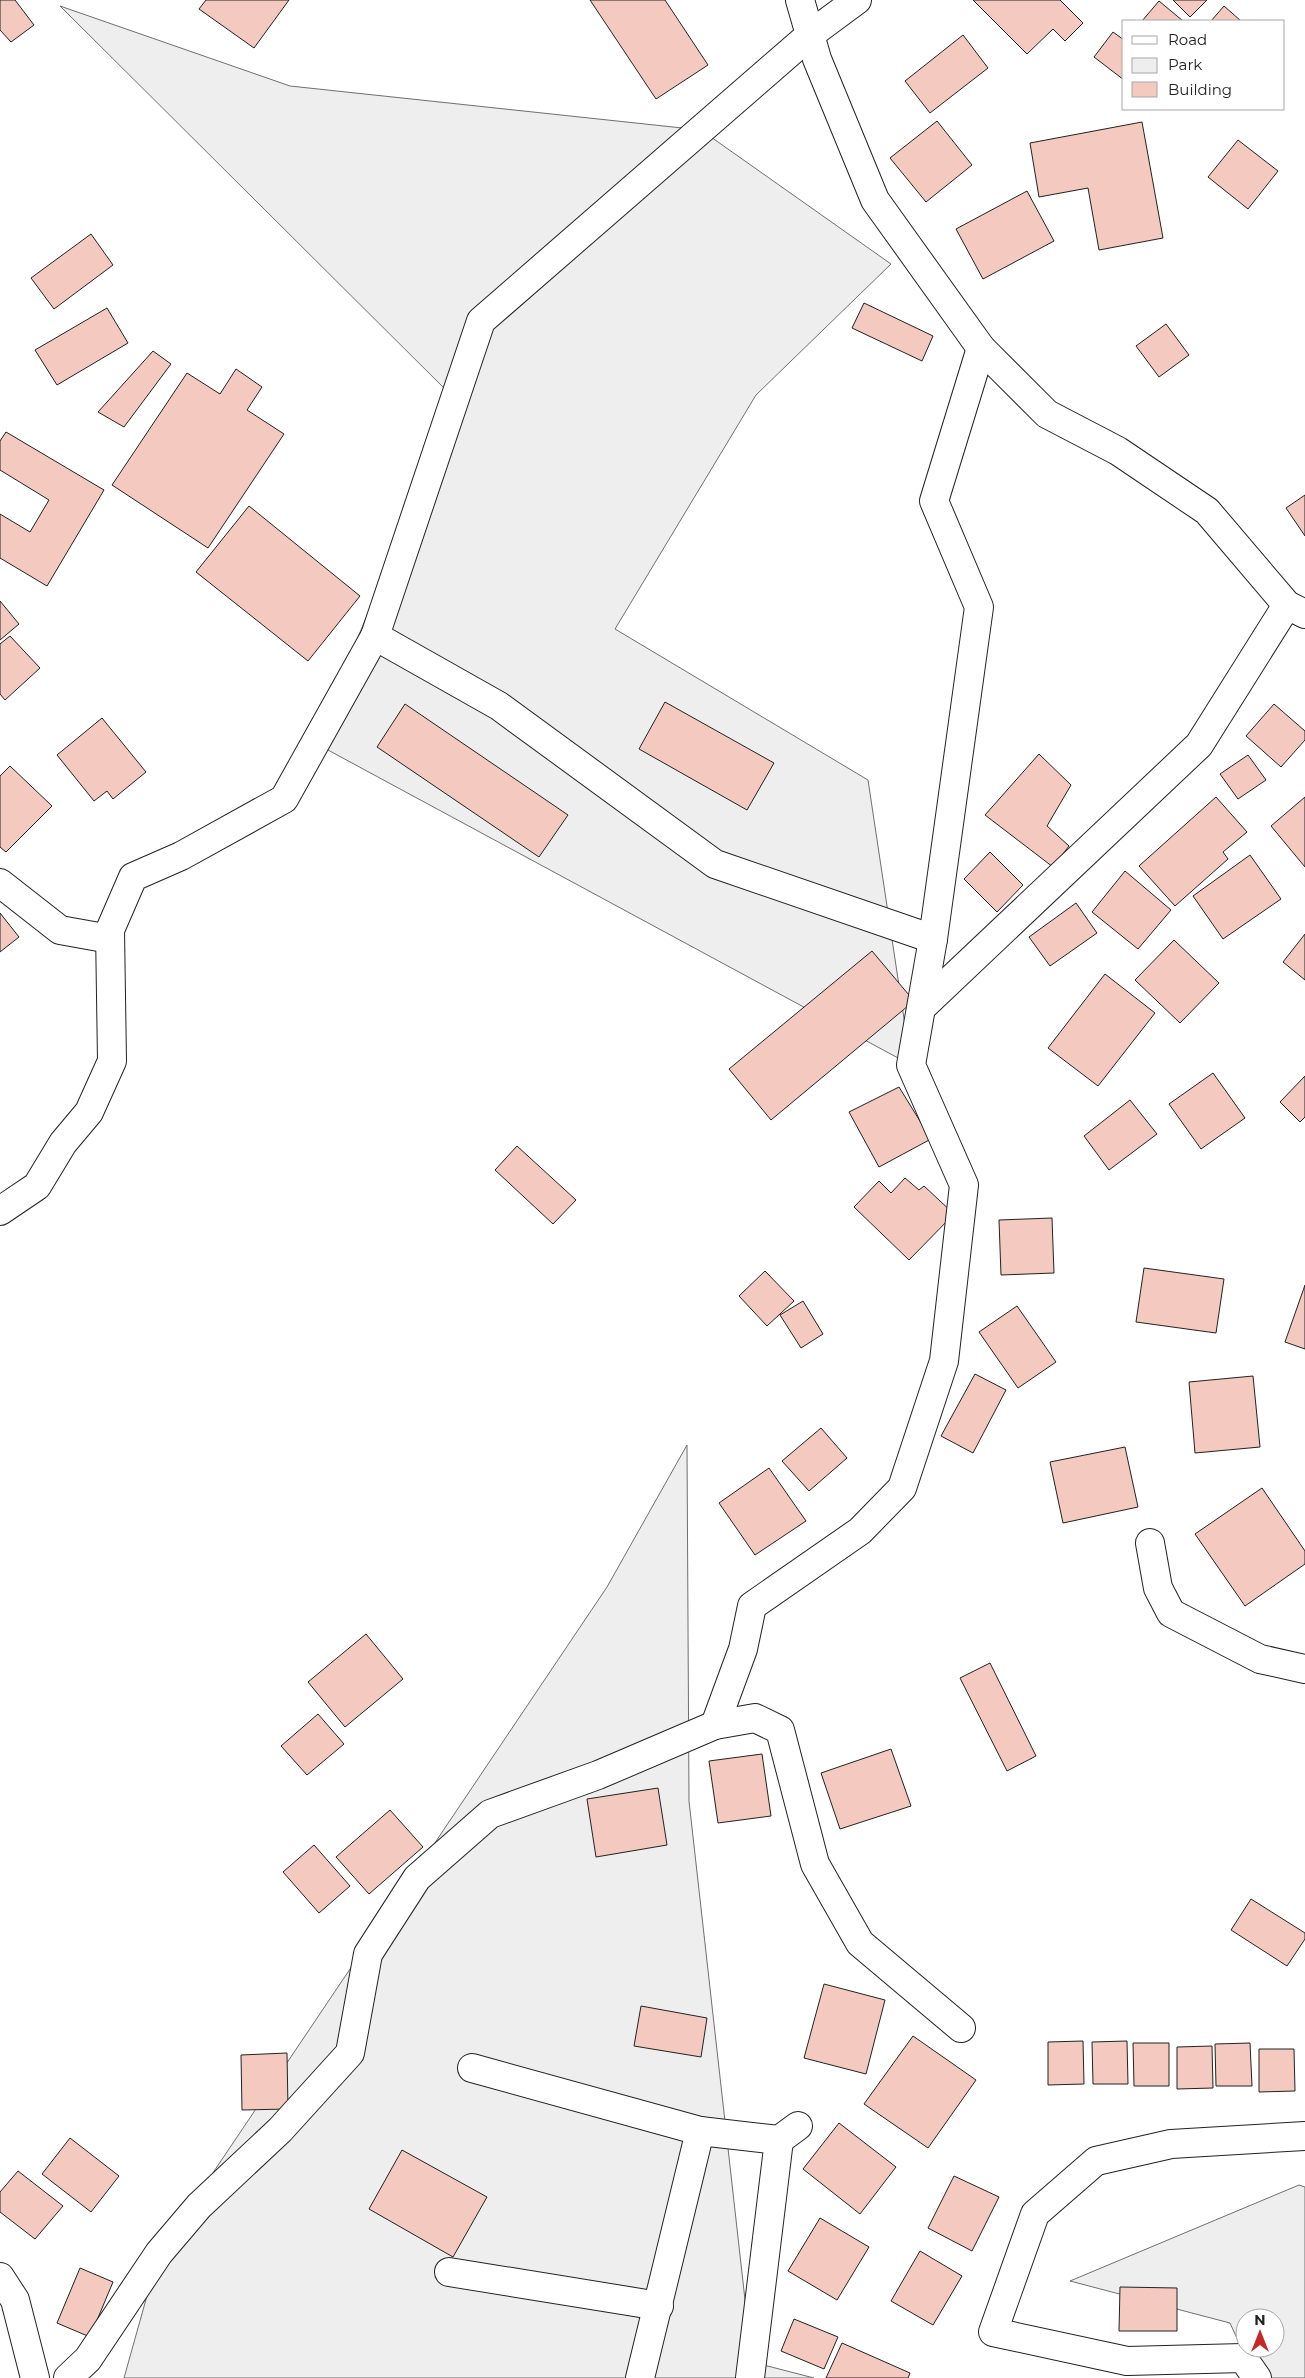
<svg xmlns="http://www.w3.org/2000/svg" width="1305" height="2378" viewBox="0 0 1305 2378" font-family="Montserrat,sans-serif">
	<rect width="100%" height="100%" fill="#fff"/>
	<g fill="#eee" stroke="#6f6f6f" fill-rule="evenodd">
		<path d="M60 6 290 86 701 130 891 264 756 395 615 629 868 780 911 1065 315 743 455 399Z"/>
		<path d="M687 1445 689 1801 752 2362 814 2378H124L159 2253 607 1587Z"/>
		<path d="M1299 2185 1305 2187V2378H1255L1230 2323 1070 2281ZM1245 2318H1275V2348H1245Z"/>
	</g>
	<g fill="#f3c9c0" stroke="#222">
		<path d="M0 0H15L34 25 11 42 0 30Z"/>
		<path d="M206 0H289L254 48 199 9Z"/>
		<path d="M590 0H665L708 65 656 99Z"/>
		<path d="M973 0H1060L1083 23 1065 41 1053 29 1027 54Z"/>
		<path d="M1173 0H1207L1190 17Z"/>
		<path d="M1159 1 1183 21H1142Z"/>
		<path d="M1224 6 1241 21H1211Z"/>
		<path d="M1113 32 1124 40V80L1094 57Z"/>
		<path d="M963 35 988 68 930 113 905 81Z"/>
		<path d="M937 121 972 165 926 202 890 158Z"/>
		<path d="M1142 122 1163 238 1099 250 1088 188 1039 197 1030 143Z"/>
		<path d="M1238 140 1278 171 1248 209 1208 177Z"/>
		<path d="M1027 191 1054 241 983 279 956 229Z"/>
		<path d="M91 234 113 265 54 309 31 278Z"/>
		<path d="M864 303 933 336 922 361 852 328Z"/>
		<path d="M107 308 128 343 57 385 35 350Z"/>
		<path d="M1166 324 1189 355 1159 377 1136 346Z"/>
		<path d="M153 351 171 364 124 427 98 412Z"/>
		<path d="M236 369 262 387 247 410 284 434 208 548 112 485 187 373 220 394Z"/>
		<path d="M6 432 104 490 47 586 0 558V514L30 532 49 500 0 470V441Z"/>
		<path d="M1305 495V536L1286 508Z"/>
		<path d="M249 506 360 596 308 661 196 572Z"/>
		<path d="M0 601 19 624 0 640Z"/>
		<path d="M10 636 40 668 5 700 0 694V644Z"/>
		<path d="M665 702 774 763 747 810 639 749Z"/>
		<path d="M405 704 568 815 539 857 377 747Z"/>
		<path d="M1274 704 1305 731V740L1281 767 1246 736Z"/>
		<path d="M102 718 146 772 113 799 107 791 94 801 57 755Z"/>
		<path d="M1039 754 1071 785 1047 826 1069 846 1053 867 985 815Z"/>
		<path d="M1248 755 1266 780 1238 799 1220 774Z"/>
		<path d="M10 766 52 806 6 852 0 847V776Z"/>
		<path d="M1216 797 1247 832 1223 852 1228 859 1175 906 1139 866Z"/>
		<path d="M1305 797V867L1271 826Z"/>
		<path d="M990 852 1023 885 997 912 964 879Z"/>
		<path d="M1250 855 1281 899 1223 939 1193 896Z"/>
		<path d="M1125 871 1171 910 1138 949 1092 912Z"/>
		<path d="M1076 903 1097 933 1050 966 1029 937Z"/>
		<path d="M0 913 19 937 0 952Z"/>
		<path d="M1305 934V980L1283 962Z"/>
		<path d="M1174 940 1219 983 1180 1023 1135 980Z"/>
		<path d="M872 951 914 1001 771 1120 729 1069Z"/>
		<path d="M1105 974 1155 1013 1098 1086 1048 1048Z"/>
		<path d="M1213 1073 1245 1118 1201 1149 1169 1104Z"/>
		<path d="M1305 1076V1117L1300 1122 1280 1102Z"/>
		<path d="M899 1087 931 1139 879 1167 849 1112Z"/>
		<path d="M1130 1100 1157 1134 1109 1170 1084 1136Z"/>
		<path d="M517 1146 576 1200 553 1224 495 1170Z"/>
		<path d="M905 1178 919 1190 924 1186 954 1214 909 1260 854 1207 879 1181 891 1193Z"/>
		<path d="M1052 1218 1054 1273 1001 1275 999 1220Z"/>
		<path d="M1144 1268 1224 1279 1216 1333 1136 1322Z"/>
		<path d="M765 1271 794 1301 767 1326 739 1296Z"/>
		<path d="M1305 1285V1349L1285 1342Z"/>
		<path d="M803 1301 823 1334 801 1348 780 1315Z"/>
		<path d="M1017 1306 1056 1362 1018 1388 979 1332Z"/>
		<path d="M975 1374 1006 1390 973 1453 941 1436Z"/>
		<path d="M1253 1376 1260 1447 1195 1453 1189 1382Z"/>
		<path d="M821 1428 847 1458 809 1491 782 1461Z"/>
		<path d="M1125 1447 1138 1507 1063 1523 1050 1462Z"/>
		<path d="M769 1468 806 1521 755 1555 719 1503Z"/>
		<path d="M1262 1488 1305 1551V1564L1245 1606 1195 1534Z"/>
		<path d="M366 1634 403 1679 345 1727 308 1682Z"/>
		<path d="M990 1663 1036 1756 1007 1771 960 1678Z"/>
		<path d="M318 1714 344 1744 307 1775 281 1746Z"/>
		<path d="M891 1749 911 1806 840 1829 821 1773Z"/>
		<path d="M762 1754 771 1816 718 1823 709 1761Z"/>
		<path d="M658 1788 667 1845 596 1857 587 1799Z"/>
		<path d="M390 1810 423 1847 369 1894 336 1857Z"/>
		<path d="M314 1845 350 1886 319 1913 283 1872Z"/>
		<path d="M1251 1899 1305 1933V1939L1287 1966 1231 1930Z"/>
		<path d="M824 1984 885 2000 866 2074 804 2058Z"/>
		<path d="M641 2006 707 2018 701 2057 634 2046Z"/>
		<path d="M913 2036 976 2080 928 2148 864 2104Z"/>
		<path d="M1083 2041 1084 2084 1048 2085V2042Z"/>
		<path d="M1127 2041 1128 2084H1093L1092 2042Z"/>
		<path d="M1133 2043H1169V2086H1134Z"/>
		<path d="M1250 2043 1252 2086H1216L1215 2044Z"/>
		<path d="M1212 2046 1213 2088 1177 2089V2047Z"/>
		<path d="M1259 2049H1294L1295 2091 1259 2092Z"/>
		<path d="M287 2053 288 2109 242 2110 241 2055Z"/>
		<path d="M839 2123 896 2167 860 2214 803 2169Z"/>
		<path d="M70 2138 119 2176 91 2212 42 2174Z"/>
		<path d="M402 2150 487 2197 453 2257 369 2209Z"/>
		<path d="M18 2171 63 2206 35 2239 0 2212V2192Z"/>
		<path d="M954 2176 999 2197 972 2251 928 2228Z"/>
		<path d="M820 2218 869 2247 837 2300 788 2271Z"/>
		<path d="M920 2251 962 2276 933 2325 891 2301Z"/>
		<path d="M80 2268 113 2282 90 2337 57 2323Z"/>
		<path d="M1120 2287 1177 2288V2331H1119Z"/>
		<path d="M794 2319 838 2337 824 2369 781 2351Z"/>
		<path d="M842 2343 910 2373 908 2378H826Z"/>
	</g>
	<g fill="none" stroke-linecap="round" stroke-linejoin="round">
		<g stroke="#222" stroke-width="30">
			<g id="minor">
				<path d="M800 0 817 59 875 200 981 348 1047 414 1118 451 1207 511 1287 605 1305 614"/>
				<path d="M375 636 499 706 715 864 933 939"/>
				<path d="M0 883 60 930 110 939"/>
				<path d="M922 1007 1199 745 1287 605"/>
				<path d="M0 1211 37 1186 63 1143 89 1112 112 1061 110 930 133 877 181 856 284 799 375 636 481 321 811 34 857 0"/>
				<path d="M1150 1543 1158 1588 1171 1613 1260 1659 1305 1669"/>
				<path d="M715 1725 743 1649 752 1606 860 1531 902 1488 944 1361 964 1185 911 1065 933 939 979 607 934 501 981 348"/>
				<path d="M472 2068 700 2131 640 2378"/>
				<path d="M700 2131 779 2140 798 2126"/>
				<path d="M449 2272 659 2306"/>
				<path d="M0 2277 15 2300 35 2378"/>
				<path d="M68 2378 88 2359 159 2253 199 2206 280 2130 350 2053 368 1954 417 1878 490 1814 598 1775 715 1725 755 1718 780 1730 815 1864 860 1943 961 2028"/>
				<path d="M750 2378 779 2140"/>
				<path d="M1257 2378 1243 2358 1127 2361 993 2332 1035 2214 1096 2161 1171 2144 1305 2136"/>
			</g>
		</g>
		<use href="#minor" stroke="#fff" stroke-width="28"/>
	</g>
	<rect x="1122" y="20" width="162" height="90" fill="#ffffff" stroke="#a7a7a7"/>
	<rect x="1132" y="36" width="25" height="8" fill="#ffffff" stroke="#a7a7a7"/>
	<text x="1168" y="45" font-size="15" fill="#222222">Road</text>
	<rect x="1132" y="58" width="25" height="15" fill="#eeeeee" stroke="#a7a7a7"/>
	<text x="1168" y="70" font-size="15" fill="#222222">Park</text>
	<rect x="1132" y="82" width="25" height="15" fill="#f3c9c0" stroke="#a7a7a7"/>
	<text x="1168" y="95" font-size="15" fill="#222222">Building</text>
	<g transform="translate(1260 2333)"><circle r="24" fill="#ffffff" stroke="#a7a7a7"/>
	<path d="M0-4L9 19L0 12L-9 19Z" fill="#c62828"/>
	<text y="-8" font-size="14" font-weight="bold" text-anchor="middle" fill="#222222">N</text>
	</g>
</svg>
